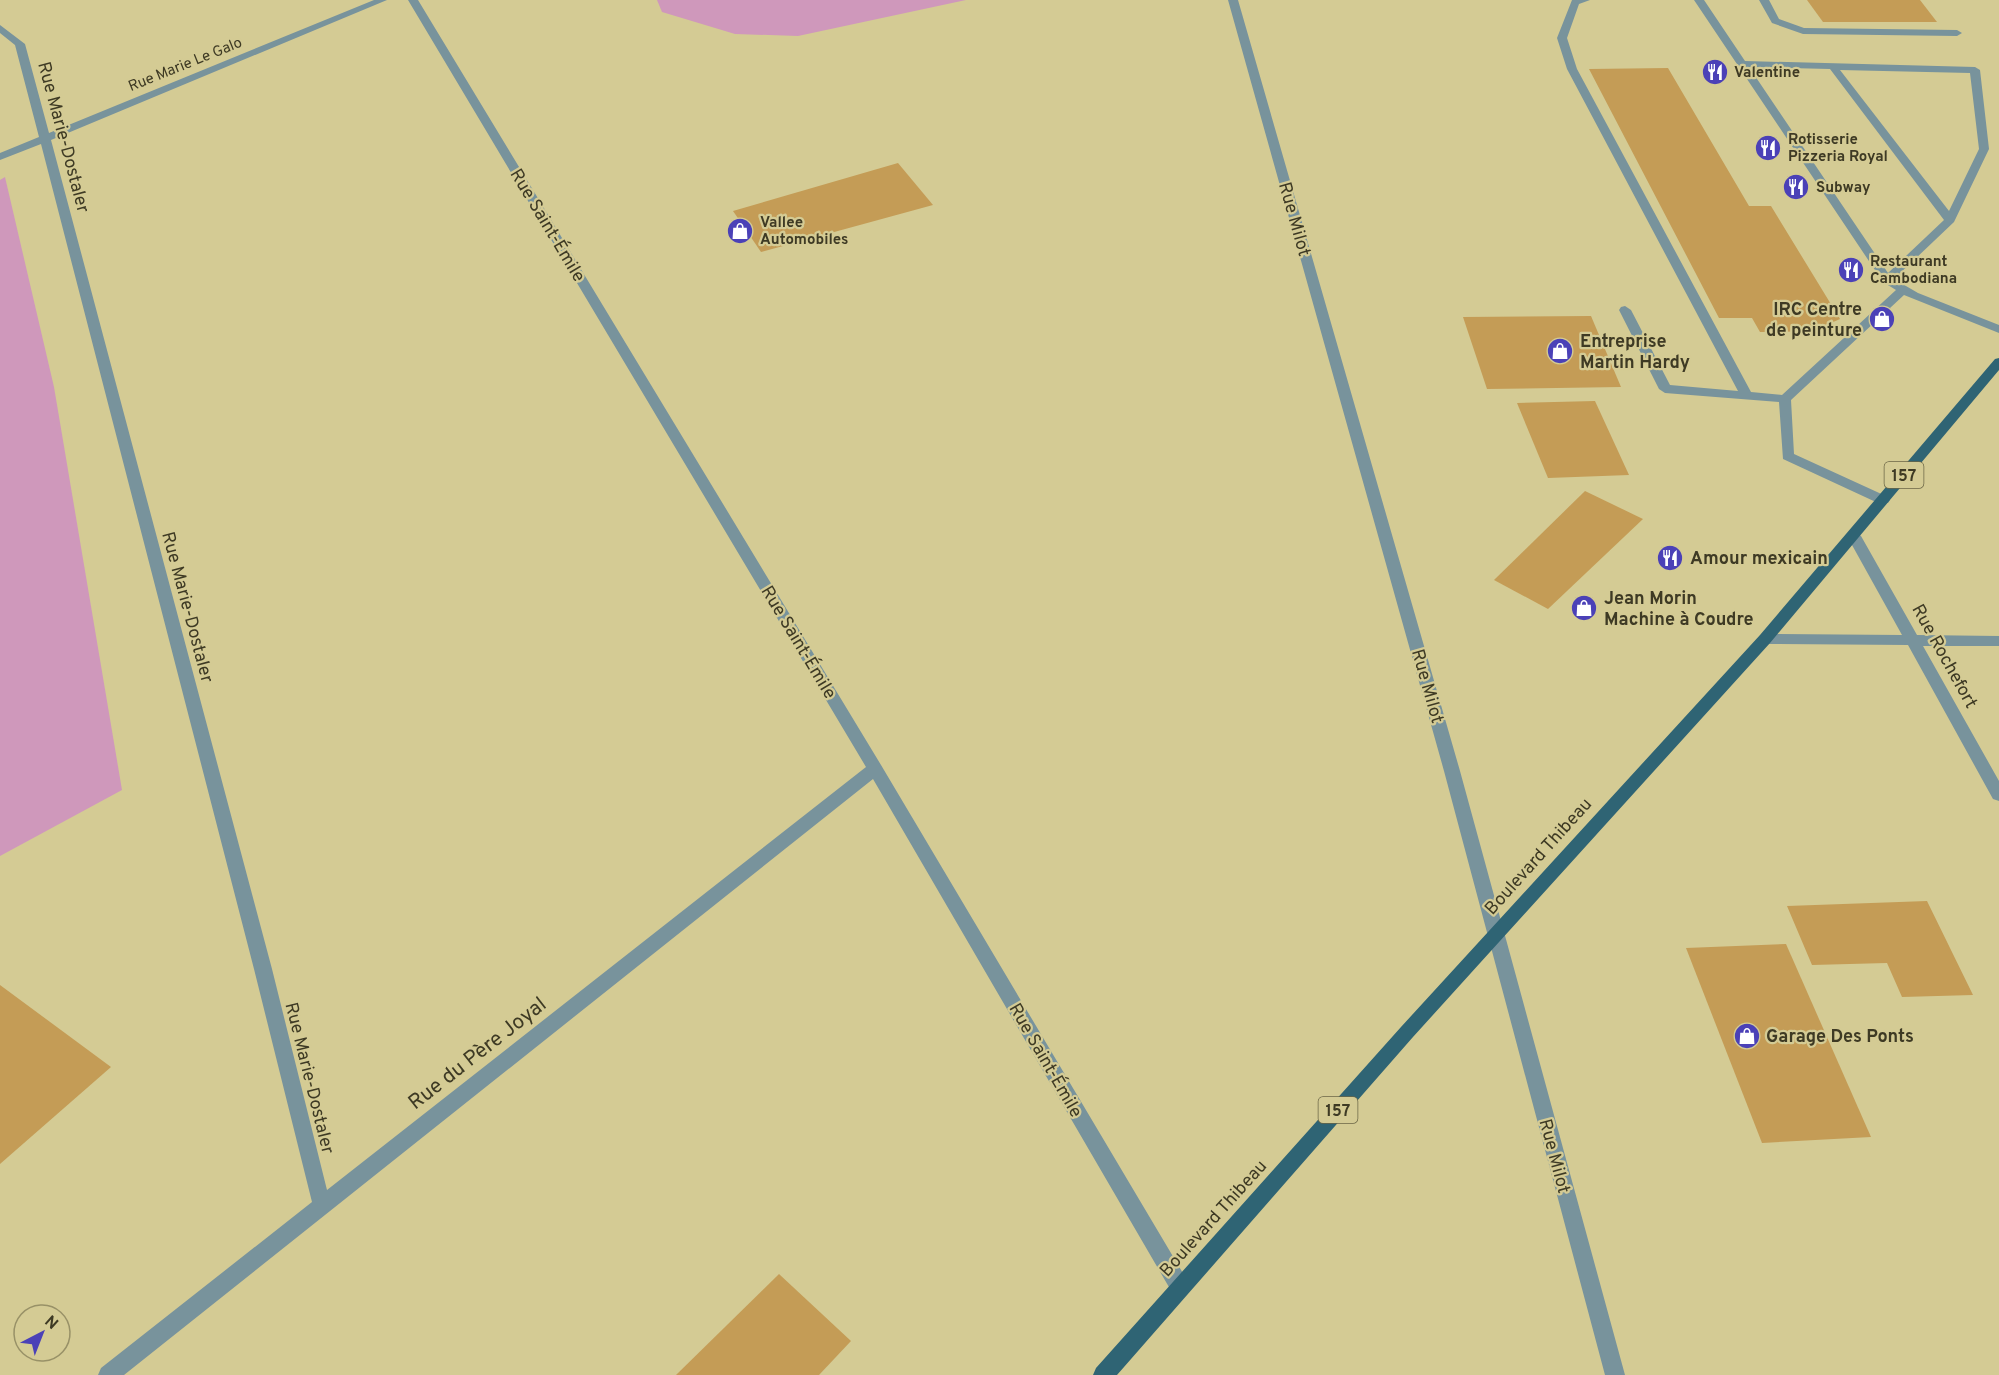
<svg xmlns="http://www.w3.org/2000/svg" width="1999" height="1375" viewBox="0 0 1999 1375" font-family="Overpass,sans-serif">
	<rect width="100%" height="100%" fill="#d4cb94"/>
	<g fill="#cf98bb">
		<path d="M657 0H966L798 36 735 34 662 12Z"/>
		<path d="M5 177 54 387 122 790 0 856V180Z"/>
	</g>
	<g fill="#c49c56">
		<path d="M1807 0H1920L1937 22H1823Z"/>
		<path d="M1668 68 1749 206H1771L1840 319 1831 323 1835 331 1760 332 1752 318H1719L1589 69Z"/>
		<path d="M898 163 933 205 761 252 733 211Z"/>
		<path d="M1591 316 1621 387 1487 389 1463 317Z"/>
		<path d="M1595 401 1629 475 1548 478 1517 403Z"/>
		<path d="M1585 491 1643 519 1548 609 1494 580Z"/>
		<path d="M1927 901 1973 995 1902 997 1887 963 1812 965 1787 906Z"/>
		<path d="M1786 944 1871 1137 1762 1143 1686 948Z"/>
		<path d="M0 985 111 1067 0 1164Z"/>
		<path d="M779 1274 851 1341 819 1375H676Z"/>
	</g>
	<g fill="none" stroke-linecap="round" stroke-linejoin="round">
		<g fill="#78939c" fill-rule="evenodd">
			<path d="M374 0H387L51 140 272 969 327 1190 866 767 408 0H418L881 765 1187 1280 1190 1287 1187 1294 1180 1297 1173 1294 873 779 124 1375H98L101 1368 312 1202 254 969 41 144 0 160V153L39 137 15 45 0 33V25L25 44 49 133Z"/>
			<path d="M1228 0H1238L1460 771 1625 1375H1605L1444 771Z"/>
			<path d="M1572 0H1590L1579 4 1567 38 1577 69 1751 392 1782 395 1896 290 1883 282 1694 0H1704L1745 61 1975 67 1980 70 1989 149 1954 222 1894 279 1918 293 1999 325V333L1904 295 1791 400 1794 454 1888 497 1890 500 1888 503H1878L1783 459 1779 402 1665 393 1659 389 1619 310 1621 307 1625 306 1631 310 1670 385 1738 391 1567 69 1557 38ZM1749 67 1830 69 1944 220 1888 273ZM1840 70 1970 73 1979 149 1949 211Z"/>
			<path d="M1759 0H1769L1779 19 1804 28 1957 30 1962 33 1957 36 1803 34 1772 23Z"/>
			<path d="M1854 531 1861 536 1917 635 1999 636V646H1923L1999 781V801L1993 799 1908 645 1765 644 1758 639 1765 634 1902 635 1847 536Z"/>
		</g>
		<path fill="#2f6474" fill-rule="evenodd" d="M1999 358V370L1770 643 1413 1037 1117 1375H1093L1096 1368 1401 1027 1760 635 1995 359Z"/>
	</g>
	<defs>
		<g id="restaurant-disc" transform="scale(1.35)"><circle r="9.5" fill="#4b41b7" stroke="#d4cb94"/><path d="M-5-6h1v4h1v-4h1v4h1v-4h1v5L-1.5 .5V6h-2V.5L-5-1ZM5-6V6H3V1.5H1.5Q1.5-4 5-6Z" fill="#fff"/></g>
		<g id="shop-disc" transform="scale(1.35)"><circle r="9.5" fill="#4b41b7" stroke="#d4cb94"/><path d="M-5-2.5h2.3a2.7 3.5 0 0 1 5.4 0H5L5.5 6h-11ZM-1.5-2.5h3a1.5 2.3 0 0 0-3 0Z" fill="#fff"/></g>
	</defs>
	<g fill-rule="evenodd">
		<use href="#restaurant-disc" x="1715" y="72"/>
		<use href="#restaurant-disc" x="1768" y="148"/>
		<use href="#restaurant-disc" x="1796" y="187"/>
		<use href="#shop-disc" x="740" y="231"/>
		<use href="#restaurant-disc" x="1851" y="270"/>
		<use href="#shop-disc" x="1882" y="319"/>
		<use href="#shop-disc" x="1560" y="351"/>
		<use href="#restaurant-disc" x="1670" y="558"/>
		<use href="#shop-disc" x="1584" y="608"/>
		<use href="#shop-disc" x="1747" y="1036"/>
	</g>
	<g text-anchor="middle" stroke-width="4.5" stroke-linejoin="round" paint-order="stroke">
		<g font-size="15" fill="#3e3a24" stroke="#d4cb94">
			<text transform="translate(185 64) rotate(-22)" y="5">Rue Marie Le Galo</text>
		</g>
		<g font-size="15" font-weight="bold" fill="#3e3a24" stroke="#d4cb94" text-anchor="start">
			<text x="1734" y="77">Valentine</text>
			<text x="1788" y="144">Rotisserie<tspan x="1788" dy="17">Pizzeria Royal</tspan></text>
			<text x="1816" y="192">Subway</text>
			<text x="760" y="227">Vallee<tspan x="760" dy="17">Automobiles</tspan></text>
			<text x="1870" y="266">Restaurant<tspan x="1870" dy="17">Cambodiana</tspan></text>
		</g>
		<g fill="#d4cb94" stroke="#6b6646" stroke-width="1.5">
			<rect x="1884.5" y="462" width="39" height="26" rx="4.5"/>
			<rect x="1318.5" y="1097" width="39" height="26" rx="4.5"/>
		</g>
		<g font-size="16" font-weight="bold" fill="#3e3a24">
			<text x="1904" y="481">157</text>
			<text x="1338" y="1116">157</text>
		</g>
		<g font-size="18" fill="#3e3a24" stroke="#d4cb94">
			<text transform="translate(64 137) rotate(75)" y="6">Rue Marie-Dostaler</text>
			<text transform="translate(1295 219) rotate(74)" y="6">Rue Milot</text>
			<text transform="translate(548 225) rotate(59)" y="6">Rue Saint-Émile</text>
			<text transform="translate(188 607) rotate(75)" y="6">Rue Marie-Dostaler</text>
			<text transform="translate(799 642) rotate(59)" y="6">Rue Saint-Émile</text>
			<text transform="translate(1945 656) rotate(61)" y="6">Rue Rochefort</text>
			<text transform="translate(1428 686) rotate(74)" y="6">Rue Milot</text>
			<text transform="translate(1538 856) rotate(-48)" y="6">Boulevard Thibeau</text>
			<text transform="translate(1046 1060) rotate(60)" y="6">Rue Saint-Émile</text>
			<text transform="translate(310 1078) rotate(76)" y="6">Rue Marie-Dostaler</text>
			<text transform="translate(1555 1156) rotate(75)" y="6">Rue Milot</text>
			<text transform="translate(1213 1218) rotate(-48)" y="6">Boulevard Thibeau</text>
		</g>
		<g font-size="18" font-weight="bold" fill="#3e3a24" stroke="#d4cb94" text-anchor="start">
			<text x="1862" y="315" text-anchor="end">IRC Centre<tspan x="1862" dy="21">de peinture</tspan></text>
			<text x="1580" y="347">Entreprise<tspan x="1580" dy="21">Martin Hardy</tspan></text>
			<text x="1690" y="564">Amour mexicain</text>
			<text x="1604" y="604">Jean Morin<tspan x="1604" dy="21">Machine à Coudre</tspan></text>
			<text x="1766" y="1042">Garage Des Ponts</text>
		</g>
		<g font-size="21" fill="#3e3a24" stroke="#d4cb94">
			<text transform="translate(477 1053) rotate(-38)" y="7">Rue du Père Joyal</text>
		</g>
	</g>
	<g transform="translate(42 1333) rotate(42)"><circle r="28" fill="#d4cb94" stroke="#989167" stroke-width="1.5"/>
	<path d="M0-4.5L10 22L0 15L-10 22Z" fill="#4b41b7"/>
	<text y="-9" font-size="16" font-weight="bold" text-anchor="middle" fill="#3e3a24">N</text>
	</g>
</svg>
